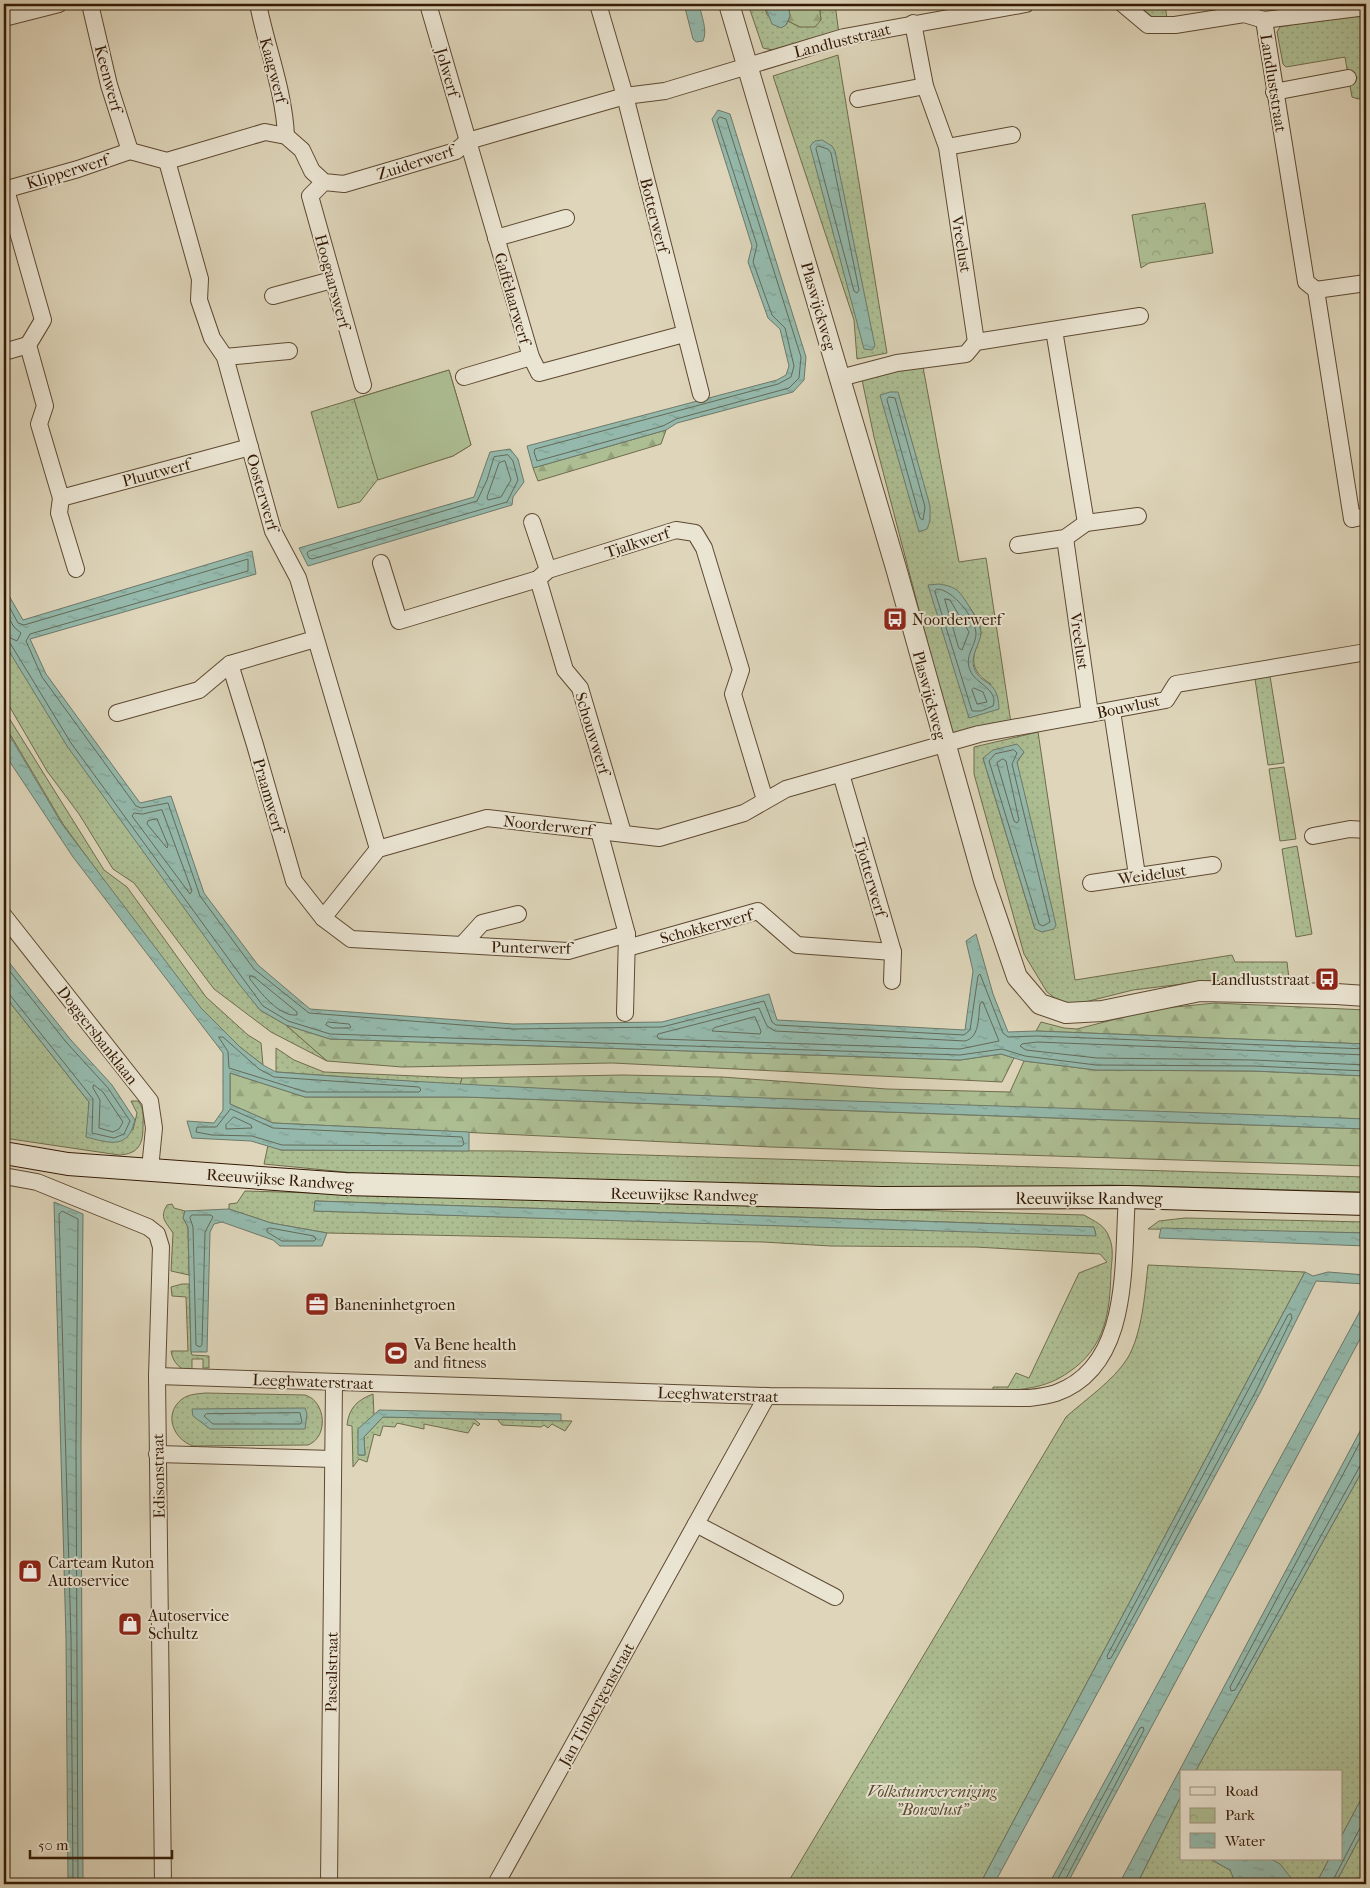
<svg xmlns="http://www.w3.org/2000/svg" width="1370" height="1888" viewBox="0 0 1370 1888" font-family="'IM FELL French Canon',serif">
	<defs>
		<pattern id="grass-dots" width="8" height="8" patternUnits="userSpaceOnUse" patternTransform="scale(1.25)"><rect width="8" height="8" fill="#adbe93"/><path d="M2 2h.1M6 6h.1" fill="none" stroke="#95a37d" stroke-width="1.8" stroke-linecap="round"/></pattern>
		<pattern id="forest-firs" width="22" height="20" patternUnits="userSpaceOnUse" patternTransform="scale(1.25)"><rect width="22" height="20" fill="#adbe93"/><path d="M5 1l3.5 6h-7zM16 11l3.5 6h-7z" fill="#95a37d"/></pattern>
		<pattern id="park-crowns" width="20" height="18" patternUnits="userSpaceOnUse" patternTransform="scale(1.25)"><rect width="20" height="18" fill="#adbe93"/><path d="M2 6a3 3 0 1 1 6 0M12 15a3 3 0 1 1 6 0" fill="none" stroke="#95a37d"/></pattern>
		<pattern id="water-ripples" width="26" height="14" patternUnits="userSpaceOnUse" patternTransform="scale(1.25)"><rect width="26" height="14" fill="#94b9ac"/><path d="M2 4q2-2 4 0t4 0M15 11q2-2 4 0t4 0" fill="none" stroke="#809e92"/></pattern>
	</defs>
	<rect width="100%" height="100%" fill="#ded5ba"/>
	<filter id="stains"><feTurbulence type="fractalNoise" baseFrequency=".004" numOctaves="4"/><feColorMatrix values="0 0 0 0 .2 0 0 0 0 .09 0 0 0 0 .02 0 0 0 .5 -.17"/></filter>
	<radialGradient id="worn" r=".72"><stop offset=".6" stop-color="#630" stop-opacity="0"/><stop offset="1" stop-color="#630" stop-opacity=".3"/></radialGradient>
	<g fill="url(#grass-dots)" stroke="#706c4c" fill-rule="evenodd">
		<path d="M748 4H764L767 15 786 25 788 21 800 27 821 20 819 4H835L839 34 777 51 763 48Z"/>
		<path d="M1136 4H1165L1167 19H1155Z"/>
		<path d="M1366 11V97L1358 99 1352 97 1345 57 1286 67 1283 64 1277 32 1280 27Z"/>
		<path d="M838 55 887 353 857 359 854 320 773 76Z"/>
		<path d="M923 367 959 562 986 558 1011 723 951 733 874 437 861 375ZM958 591C965 602 981 619 981 633 981 636 978 641 977 644 970 663 974 674 991 684L969 718Z"/>
		<path d="M449 370 471 445 453 456 378 479 360 502 338 508 311 412Z"/>
		<path d="M4 643 260 1010 286 1025 327 1061 271 1032 214 989 134 883 113 869 79 814 47 771 4 697Z"/>
		<path d="M1270 676 1284 763 1268 765 1255 679Z"/>
		<path d="M4 710 104 870 127 887 206 997 248 1035 261 1043 263 1065 240 1047 219 1046 156 952 63 824 4 724Z"/>
		<path d="M1038 732 1075 980 1232 955 1235 962H1287L1289 979 1208 981 1133 990 1077 1004H1063L1047 992 1024 954 974 774V747ZM1024 752 1017 762 1035 929 983 758Z"/>
		<path d="M1284 767 1296 839 1280 841 1269 769Z"/>
		<path d="M1297 846 1312 934 1296 937 1282 849Z"/>
		<path d="M4 995 89 1102V1108L133 1130 137 1113 131 1101H138C145 1110 143 1117 143 1127 143 1145 138 1154 119 1155L4 1138Z"/>
		<path d="M276 1048 294 1060 324 1072 462 1078 460 1085 276 1072Z"/>
		<path d="M268 1145 281 1150 511 1151 1366 1177V1192L1108 1185 887 1190 385 1176 264 1164Z"/>
		<path d="M245 1191 1084 1215C1094 1221 1105 1225 1109 1237 1114 1248 1112 1259 1111 1271 1110 1311 1106 1347 1069 1372 1045 1389 1021 1390 993 1391V1387H1008L1016 1373 1029 1378 1079 1273 1107 1262 1100 1254 975 1247 831 1246 763 1242 327 1233 271 1223 229 1209V1204L237 1203ZM315 1201 1094 1227 1096 1235 314 1211Z"/>
		<path d="M172 1204 174 1208 185 1211 183 1218 188 1227 189 1275 171 1271 173 1233C166 1222 159 1218 167 1205Z"/>
		<path d="M1185 1218 1366 1222V1233L1148 1229 1159 1221Z"/>
		<path d="M1148 1265 1305 1272 980 1884H787L1066 1417C1086 1399 1113 1381 1127 1359 1142 1335 1145 1293 1148 1265Z"/>
		<path d="M182 1284H189L191 1352 192 1355 209 1356V1368H203V1359H192V1372C180 1370 173 1363 171 1351H188L186 1297 172 1296 171 1287Z"/>
		<path d="M205 1393 305 1395C326 1401 329 1437 308 1445L193 1446C173 1439 163 1414 182 1399 189 1394 197 1394 205 1393Z"/>
		<path d="M373 1394 374 1415 358 1430 359 1455H365L364 1437 383 1417 474 1419 480 1424 478 1426 474 1423 468 1433 424 1424V1429L397 1423 395 1427 383 1426 380 1436 374 1434 367 1462 359 1459 353 1467 352 1426 347 1425C349 1408 357 1400 373 1394Z"/>
		<path d="M497 1419 572 1421 565 1431 552 1424 548 1428 544 1425 541 1427 502 1425Z"/>
		<path d="M1366 1464V1790L1341 1837V1772H1195Z"/>
		<path d="M1181 1796V1859H1210L1230 1870 1236 1884H1137Z"/>
		<path d="M1366 1826V1884H1335Z"/>
		<path d="M1271 1859H1329L1316 1884H1296Z"/>
	</g>
	<g fill="url(#forest-firs)" stroke="#706c4c">
		<path d="M788 4H819L821 20 815 27H800L788 21 790 16Z"/>
		<path d="M666 430 661 444 538 481 533 468Z"/>
		<path d="M1215 1003 1366 1010V1044L1036 1031 1041 1022 1064 1028 1077 1029 1155 1009Z"/>
		<path d="M286 1025 330 1039 960 1060 1001 1054 1014 1058 1002 1082 612 1063 402 1067 327 1061Z"/>
		<path d="M1024 1061 1096 1070 1253 1071 1366 1076V1119L834 1102 460 1085 462 1078 623 1075 722 1077 887 1089 1010 1092Z"/>
		<path d="M230 1073 305 1097H465L1366 1129V1166L771 1147 273 1123 230 1104Z"/>
	</g>
	<path fill="url(#park-crowns)" stroke="#706c4c" d="M1205 203 1213 253 1149 263 1141 268 1132 215Z"/>
	<path fill="#adbe93" stroke="#706c4c" d="M449 370 471 445 453 456 378 480 354 399Z"/>
	<g fill="url(#water-ripples)" stroke="#6e7969">
		<path d="M684 4H699C701 15 708 30 703 41L696 42 693 39Z"/>
		<path d="M764 4H788L790 16 786 25 781 28 772 24Z"/>
		<path d="M718 110 730 114 806 357 804 380 793 392 677 423 666 430 533 468 527 446 777 380 786 375 789 366 780 329 768 318 748 262 752 246 712 119Z"/>
		<path d="M822 140 832 146 835 151 875 346 872 350 864 349 810 146 815 141Z"/>
		<path d="M890 392H898L930 506V521L927 529 919 532 880 395Z"/>
		<path d="M510 449 518 459 524 482 513 497 512 505 308 566 299 548 474 497 490 452Z"/>
		<path d="M252 551 256 574 30 639 46 674 140 803 171 796 204 893 258 965 310 1009 513 1024 662 1022 769 994 777 1020 965 1030 973 971 966 941 976 934 993 994 1008 1032 1036 1031 1366 1044V1076L1253 1071 1096 1070 1024 1061 1001 1054 960 1060 330 1039 286 1025 260 1010 239 984 67 746 4 643V581L8 594 23 620Z"/>
		<path d="M939 584C945 585 951 586 957 590 964 596 982 626 981 634 979 646 970 656 974 668 981 687 998 677 999 709L969 718 928 585Z"/>
		<path d="M4 726 62 824 201 1008 240 1047 263 1065 276 1072C639 1099 1002 1104 1366 1119V1129L465 1097H305L230 1073V1104L273 1123 469 1132V1151L281 1150 251 1141 192 1138 187 1121 214 1123 223 1110V1053L73 857 4 753Z"/>
		<path d="M1017 744 1024 752 1017 762 1056 925 1054 929 1042 932 1035 929 983 758 993 750Z"/>
		<path d="M4 956 70 1039 112 1085 135 1120C128 1150 110 1143 86 1137L89 1102 4 995Z"/>
		<path d="M315 1201 1094 1227 1096 1236 314 1211Z"/>
		<path d="M54 1202 83 1214 81 1446 83 1884H68L66 1638Z"/>
		<path d="M229 1209 271 1223 327 1233 322 1246H280L273 1240 222 1222 214 1224 210 1232 207 1352H191L188 1227 183 1218 185 1211Z"/>
		<path d="M1161 1228 1366 1233V1246L1159 1238Z"/>
		<path d="M1305 1272 1313 1276 1328 1272 1366 1275V1284L1316 1281 1260 1393 994 1884H980Z"/>
		<path d="M1366 1300V1328L1067 1884H1049Z"/>
		<path d="M305 1408 307 1414 305 1429H210L193 1416 192 1409Z"/>
		<path d="M379 1410 561 1414V1421L383 1417 364 1437 365 1455H358V1429Z"/>
		<path d="M1366 1420V1464L1195 1772H1181V1796L1137 1884H1119Z"/>
		<path d="M1366 1790V1826L1335 1884H1316L1329 1859H1341V1837Z"/>
		<path d="M1210 1859H1271L1280 1864 1296 1884H1236L1230 1870Z"/>
	</g>
	<g fill="none" stroke-linecap="round" stroke-linejoin="round">
		<g stroke="#646a58" stroke-width="1">
			<path d="M720 117 726 119 801 357 799 378 789 388 676 419 663 426 537 461 534 452 535 449 778 384 791 377 794 366 785 328 772 315 753 262 757 245 717 121Z"/>
			<path d="M818 146 828 149 831 153 859 290 857 293 854 291 816 149Z"/>
			<path d="M889 397 895 398 925 507 923 520 920 518 887 400Z"/>
			<path d="M508 455 513 461 518 480 507 502 312 559 309 558 307 553 309 551 477 501 487 480 494 457Z"/>
			<path d="M505 461 511 480 501 497 488 500 487 497 499 463Z"/>
			<path d="M937 589C952 589 975 617 976 633 976 646 964 656 970 670 975 684 999 689 993 706L981 711H972L935 592Z"/>
			<path d="M4 597 18 623 24 625 248 559V571L30 634 26 641 42 677 136 806 141 808 168 803 200 896 254 969 309 1013 513 1029 662 1027 764 1001 772 1022 776 1025 964 1035 970 1030 978 976 980 974 1003 1033 1008 1037 1037 1036 1366 1049"/>
			<path d="M945 599 950 600 969 632 962 650 959 648Z"/>
			<path d="M4 610 14 627 21 633 17 641 4 635"/>
			<path d="M4 641 10 643 71 743 263 1006 288 1021 330 1034 960 1055 1002 1049 1025 1056 1096 1065 1253 1066 1366 1071"/>
			<path d="M974 688 983 692 987 702 977 704 972 690Z"/>
			<path d="M1014 750 1017 753 1012 764 1050 922 1043 926 1039 924 989 761 995 754Z"/>
			<path d="M1003 759 1006 761 1019 820 1017 823 1014 821 997 763Z"/>
			<path d="M162 810 192 891 190 894 132 816 134 813 142 814Z"/>
			<path d="M157 819 168 845 167 848 147 824 148 821Z"/>
			<path d="M4 964 66 1042 108 1088 130 1121 124 1134 114 1138 92 1133 93 1099 10 995 4 992"/>
			<path d="M250 976H253L297 1012V1015C279 1017 260 992 250 979Z"/>
			<path d="M983 1002 999 1041 960 1049 659 1039 657 1036 658 1034 759 1008 767 1026 775 1031 965 1041C980 1037 978 1017 980 1004Z"/>
			<path d="M755 1017 761 1031 760 1034 712 1031 714 1028Z"/>
			<path d="M328 1022 349 1024 351 1027 349 1028H332L326 1025Z"/>
			<path d="M219 1037H223L259 1069 274 1077 419 1087 421 1090 419 1092H306L229 1068 228 1052Z"/>
			<path d="M1366 1055 1037 1042 1022 1044 1020 1046 1026 1050 1097 1058 1253 1060 1366 1065"/>
			<path d="M94 1085 103 1092 123 1122 119 1129 113 1132 99 1128 100 1100 93 1088Z"/>
			<path d="M231 1109 273 1128 462 1137 464 1144 462 1146 282 1145 252 1136 212 1135 196 1132 197 1127H216Z"/>
			<path d="M234 1117 251 1125 252 1128 226 1129V1125Z"/>
			<path d="M192 1215H211L213 1217 205 1232 202 1345 200 1347 196 1345 193 1227 190 1218Z"/>
			<path d="M270 1228 314 1236 316 1239 314 1241H282L267 1232V1229Z"/>
			<path d="M1291 1314 1292 1318 1256 1391 1111 1658 1108 1659 1107 1656 1288 1315Z"/>
			<path d="M300 1413 302 1422 300 1424H213L204 1416 206 1414Z"/>
			<path d="M1366 1431 1230 1687 1231 1691 1235 1690 1360 1466 1366 1463"/>
			<path d="M73 1884 71 1638 59 1214 62 1211 78 1219 76 1446 78 1884"/>
			<path d="M1055 1884 1140 1728 1143 1727 1144 1730 1063 1884"/>
			<path d="M1331 1884 1360 1828 1366 1825"/>
		</g>
		<g stroke="#5e4932" stroke-width="18">
			<g id="minor">
				<path d="M90 4 109 85 130 151"/>
				<path d="M258 4C267 49 284 91 286 136"/>
				<path d="M428 4 531 357 539 373 684 334"/>
				<path d="M598 4 625 96 701 394"/>
				<path d="M1123 4 1148 25H1175L1244 14 1264 20 1306 282 1316 290 1352 519 1366 516"/>
				<path d="M4 18 59 4"/>
				<path d="M1264 20 1366 7"/>
				<path d="M913 23 925 86 947 147 976 342"/>
				<path d="M1274 92 1348 78"/>
				<path d="M858 99 925 86"/>
				<path d="M947 147 1012 135"/>
				<path d="M130 151 167 161 265 132 286 136 302 150 312 171 324 182 344 184 456 151 468 141 625 96 665 91 844 37 1026 4"/>
				<path d="M167 161 200 279 199 300 212 338 225 357 273 531 298 578 378 849"/>
				<path d="M324 182 310 196 363 385"/>
				<path d="M4 190 78 169 130 151"/>
				<path d="M6 190 43 320 28 345 45 406 39 424 61 498 250 447"/>
				<path d="M496 238 566 218"/>
				<path d="M1316 290 1366 283"/>
				<path d="M273 296 332 280"/>
				<path d="M1054 330 1086 523"/>
				<path d="M4 352 28 345"/>
				<path d="M225 357 289 351"/>
				<path d="M464 377 531 357"/>
				<path d="M840 378 897 363 966 354 976 342 1140 316"/>
				<path d="M61 498 59 513 76 569"/>
				<path d="M532 522 548 570"/>
				<path d="M1065 538 1090 714"/>
				<path d="M1018 545 1065 538 1086 523 1138 516"/>
				<path d="M381 563 399 621 538 579 548 570 676 530 695 533 704 548 741 670 733 694 765 800"/>
				<path d="M538 579 565 670 580 688 623 833"/>
				<path d="M230 664 255 745 294 881 323 918 351 939 462 945 482 923 518 914"/>
				<path d="M1112 711 1137 875"/>
				<path d="M117 713 199 690 230 664 315 639"/>
				<path d="M841 774 893 952 892 981"/>
				<path d="M599 831 627 934 625 1013"/>
				<path d="M1313 836 1350 829 1366 830"/>
				<path d="M1091 883 1213 865"/>
				<path d="M4 916 150 1101 154 1128 150 1169"/>
				<path d="M323 918 378 849 487 818 659 838 744 813 786 789 979 734 1166 700 1176 684 1366 652"/>
				<path d="M462 945 568 951 627 934"/>
				<path d="M627 948 758 911 797 945 893 952"/>
				<path d="M4 1176 37 1182 148 1227 157 1234 161 1247 157 1376 163 1884"/>
				<path d="M157 1376 767 1396 1029 1398C1038 1397 1047 1396 1056 1393 1132 1366 1122 1263 1127 1197"/>
				<path d="M157 1454 333 1459"/>
				<path d="M696 1524 835 1597"/>
				<path d="M329 1884 334 1383"/>
				<path d="M496 1884 767 1396"/>
			</g>
		</g>
		<g stroke="#5e4932" stroke-width="22">
			<path id="tertiary" d="M729 4 896 568 984 881 1017 977 1040 1004 1066 1013 1102 1011 1200 991 1336 994 1366 996"/>
		</g>
		<g stroke="#341a05" stroke-width="24">
			<path id="secondary" d="M4 1153 68 1164 345 1184 880 1198 1127 1197 1366 1204"/>
		</g>
		<use href="#minor" stroke="#eae4d2" stroke-width="16"/>
		<use href="#tertiary" stroke="#eae4d2" stroke-width="20"/>
		<use href="#secondary" stroke="#eae4d2" stroke-width="22"/>
	</g>
	<defs>
		<g id="bus-square" transform="scale(1.25)"><rect x="-9" y="-9" width="18" height="18" rx="4" fill="#8f2418" stroke="#eae4d2"/><path d="M-5-6H5V4H4V6H2V4H-2V6H-4V4H-5ZM-3.5-4V0h7V-4ZM-3.5 1.2v1.5H-2V1.2ZM2 1.2v1.5H3.5V1.2Z" fill="#fff"/></g>
		<g id="office-square" transform="scale(1.25)"><rect x="-9" y="-9" width="18" height="18" rx="4" fill="#8f2418" stroke="#eae4d2"/><path d="M-6-3h4V-5.5h4V-3h4V5H-6ZM-1-4.5V-3h2v-1.5ZM-6 0V1H6V0Z" fill="#fff"/></g>
		<g id="stadium-square" transform="scale(1.25)"><rect x="-9" y="-9" width="18" height="18" rx="4" fill="#8f2418" stroke="#eae4d2"/><path d="M0-5a6.5 5 0 1 0 0 10a6.5 5 0 1 0 0-10ZM-3.5-1.8h7v3.6h-7Z" fill="#fff"/></g>
		<g id="shop-square" transform="scale(1.25)"><rect x="-9" y="-9" width="18" height="18" rx="4" fill="#8f2418" stroke="#eae4d2"/><path d="M-5-2.5h2.3a2.7 3.5 0 0 1 5.4 0H5L5.5 6h-11ZM-1.5-2.5h3a1.5 2.3 0 0 0-3 0Z" fill="#fff"/></g>
	</defs>
	<g fill-rule="evenodd">
		<use href="#bus-square" x="895" y="619"/>
		<use href="#bus-square" x="1327" y="979"/>
		<use href="#office-square" x="317" y="1304"/>
		<use href="#stadium-square" x="396" y="1353"/>
		<use href="#shop-square" x="30" y="1571"/>
		<use href="#shop-square" x="130" y="1624"/>
	</g>
	<g text-anchor="middle" stroke-width="4" stroke-linejoin="round" paint-order="stroke">
		<g font-size="16" fill="#341a05" stroke="#eae4d2">
			<text transform="translate(842 40) rotate(-14)" y="6">Landluststraat</text>
			<text transform="translate(274 70) rotate(75)" y="6">Kaagwerf</text>
			<text transform="translate(448 72) rotate(74)" y="6">Jolwerf</text>
			<text transform="translate(109 78) rotate(75)" y="6">Keenwerf</text>
			<text transform="translate(1274 83) rotate(81)" y="6">Landluststraat</text>
			<text transform="translate(415 162) rotate(-18)" y="6">Zuiderwerf</text>
			<text transform="translate(67 171) rotate(-17)" y="6">Klipperwerf</text>
			<text transform="translate(655 215) rotate(76)" y="6">Botterwerf</text>
			<text transform="translate(962 244) rotate(81)" y="6">Vreelust</text>
			<text transform="translate(333 281) rotate(75)" y="6">Hoogaarswerf</text>
			<text transform="translate(513 298) rotate(74)" y="6">Gaffelaarwerf</text>
			<text transform="translate(819 306) rotate(74)" y="6">Plaswijckweg</text>
			<text transform="translate(156 472) rotate(-15)" y="6">Pluutwerf</text>
			<text transform="translate(263 492) rotate(74)" y="6">Oosterwerf</text>
			<text transform="translate(637 542) rotate(-18)" y="6">Tjalkwerf</text>
			<text transform="translate(1080 641) rotate(82)" y="6">Vreelust</text>
			<text transform="translate(930 695) rotate(75)" y="6">Plaswijckweg</text>
			<text transform="translate(1128 706) rotate(-12)" y="6">Bouwlust</text>
			<text transform="translate(593 733) rotate(73)" y="6">Schouwwerf</text>
			<text transform="translate(269 795) rotate(74)" y="6">Praamwerf</text>
			<text transform="translate(548 825) rotate(6)" y="6">Noorderwerf</text>
			<text transform="translate(1152 874) rotate(-8)" y="6">Weidelust</text>
			<text transform="translate(871 877) rotate(74)" y="6">Tjotterwerf</text>
			<text transform="translate(706 926) rotate(-15)" y="6">Schokkerwerf</text>
			<text transform="translate(531 947) rotate(1)" y="6">Punterwerf</text>
			<text transform="translate(98 1035) rotate(52)" y="6">Doggersbanklaan</text>
			<text transform="translate(280 1179) rotate(4)" y="6">Reeuwijkse Randweg</text>
			<text transform="translate(684 1194) rotate(1)" y="6">Reeuwijkse Randweg</text>
			<text x="1089" y="1204">Reeuwijkse Randweg</text>
			<text transform="translate(313 1381) rotate(2)" y="6">Leeghwaterstraat</text>
			<text transform="translate(718 1394) rotate(2)" y="6">Leeghwaterstraat</text>
			<text transform="translate(158 1476) rotate(-91)" y="6">Edisonstraat</text>
			<text transform="translate(331 1672) rotate(-89)" y="6">Pascalstraat</text>
			<text transform="translate(596 1704) rotate(-61)" y="6">Jan Tinbergenstraat</text>
		</g>
		<g font-size="16" fill="#341a05" stroke="#eae4d2" text-anchor="start">
			<text x="912" y="625">Noorderwerf</text>
			<text x="1310" y="985" text-anchor="end">Landluststraat</text>
			<text x="334" y="1310">Baneninhetgroen</text>
			<text x="414" y="1350">Va Bene health<tspan x="414" dy="18">and fitness</tspan></text>
			<text x="48" y="1568">Carteam Ruton<tspan x="48" dy="18">Autoservice</tspan></text>
			<text x="148" y="1621">Autoservice<tspan x="148" dy="18">Schultz</tspan></text>
		</g>
		<g font-size="16" font-style="italic" fill="#584b30" stroke="#eae4d2">
			<text x="932" y="1797">Volkstuinvereniging<tspan x="932" dy="18">"Bouwlust"</tspan></text>
		</g>
	</g>
	<rect width="1370" height="1888" fill="none" stroke="#ded5ba" stroke-width="20"/>
	<rect x="5" y="5" width="1360" height="1878" fill="none" stroke="#341a05" stroke-width="2.5"/>
	<rect x="10" y="10" width="1350" height="1868" fill="none" stroke="#341a05"/>
	<rect x="1180" y="1770" width="162" height="90" fill="#eae4d2" stroke="#a19380"/>
	<rect x="1190" y="1787" width="25" height="8" fill="#eae4d2" stroke="#a19380"/>
	<text x="1225" y="1796" font-size="15" fill="#341a05">Road</text>
	<rect x="1190" y="1808" width="25" height="15" fill="url(#park-crowns)" stroke="#a19380"/>
	<text x="1225" y="1820" font-size="15" fill="#341a05">Park</text>
	<rect x="1190" y="1833" width="25" height="15" fill="url(#water-ripples)" stroke="#a19380"/>
	<text x="1225" y="1846" font-size="15" fill="#341a05">Water</text>
	<path d="M30 1850v8h142v-8" fill="none" stroke="#341a05" stroke-width="2.5"/>
	<text x="38" y="1850" font-size="15" fill="#341a05" stroke="#eae4d2" stroke-width="4" paint-order="stroke">50 m</text>
	<rect width="100%" height="100%" filter="url(#stains)"/>
	<rect width="100%" height="100%" fill="url(#worn)"/>
</svg>
